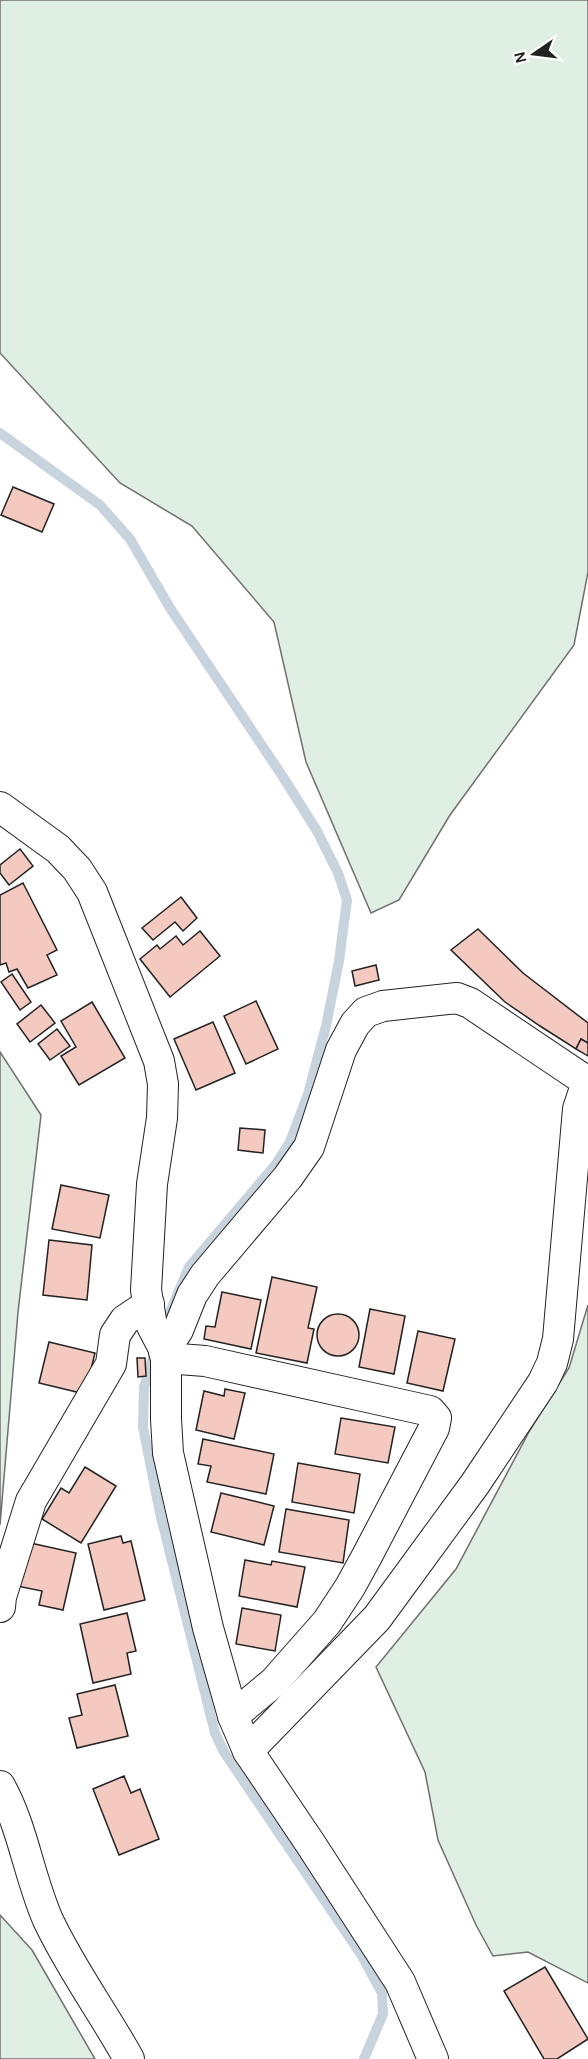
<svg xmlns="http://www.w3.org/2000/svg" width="588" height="2059" viewBox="0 0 588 2059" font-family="Karla,sans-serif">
	<rect width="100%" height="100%" fill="#fff"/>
	<g fill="#e0efe3" stroke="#6f6f6f" stroke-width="1.5">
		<path d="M0 0H588V572L574 645 450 815 399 900 371 913 306 762 274 622 192 526 120 483 0 353Z"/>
		<path d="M0 1052 41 1115 18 1312 0 1525Z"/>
		<path d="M588 1305V1983L528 1952 493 1956 476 1925 438 1840 425 1772 376 1667 456 1569 530 1430 569 1368Z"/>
		<path d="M0 1915 32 1950 95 2059H0Z"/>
	</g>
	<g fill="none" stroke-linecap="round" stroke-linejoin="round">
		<g stroke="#c7d3dd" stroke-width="10">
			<path d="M0 433 100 505 130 539 170 608 283 777 317 831 338 873 347 900 339 961 326 1026 308 1094 290 1142 276 1164 189 1267 162 1331"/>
			<path d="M155 1351 144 1387 143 1427 160 1513 215 1733 224 1752 362 1956 382 1993 383 2014 364 2059"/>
		</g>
	</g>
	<g fill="#f3c9c0" stroke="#222" stroke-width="1.5">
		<path d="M13 487 54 504 42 532 1 515Z"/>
		<path d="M20 849 33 866 9 885 0 873V865Z"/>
		<path d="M23 883 57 950 47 955 57 975 28 988 17 969 9 972 6 963 0 965V895Z"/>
		<path d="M181 897 197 918 183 931 175 922 153 940 142 928Z"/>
		<path d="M478 929 523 973 588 1023V1043L581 1039 576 1049 540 1026 505 1002 451 950Z"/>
		<path d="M200 931 220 956 170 997 140 959 157 945 160 949 176 936 183 945Z"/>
		<path d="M376 965 379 980 355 986 352 971Z"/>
		<path d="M12 974 31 1002 20 1010 1 982Z"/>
		<path d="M256 1001 278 1049 246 1064 224 1016Z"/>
		<path d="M92 1002 125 1058 79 1085 61 1056 76 1047 61 1021Z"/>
		<path d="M41 1005 55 1023 30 1042 17 1024Z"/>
		<path d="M213 1022 235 1073 196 1090 174 1039Z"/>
		<path d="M57 1029 70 1046 50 1060 38 1044Z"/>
		<path d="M581 1039 588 1043V1056L576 1049Z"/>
		<path d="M240 1128 265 1130 263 1153 238 1150Z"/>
		<path d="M61 1185 109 1195 100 1238 52 1229Z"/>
		<path d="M49 1240 92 1245 87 1300 43 1295Z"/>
		<path d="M272 1277 317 1287 308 1328 314 1329 307 1363 256 1353Z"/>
		<path d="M222 1292 261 1300 251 1349 204 1339 206 1326 215 1327Z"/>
		<path d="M370 1309 405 1316 394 1374 359 1367Z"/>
		<circle cx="338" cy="1335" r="21"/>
		<path d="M418 1331 455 1339 443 1391 407 1383Z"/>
		<path d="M49 1342 95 1353 85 1394 39 1383Z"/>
		<path d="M137 1358H145L146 1376 138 1377Z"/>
		<path d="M225 1389 245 1393 234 1439 196 1430 204 1391 224 1396Z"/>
		<path d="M341 1418 395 1427 388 1463 335 1454Z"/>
		<path d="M203 1439 274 1454 266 1494 207 1482 211 1466 198 1464Z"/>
		<path d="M298 1463 360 1474 354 1513 292 1502Z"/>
		<path d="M85 1467 116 1486 81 1543 42 1519 61 1488 69 1493Z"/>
		<path d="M221 1493 274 1506 264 1545 211 1532Z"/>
		<path d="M286 1509 349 1520 343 1563 279 1552Z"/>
		<path d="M121 1536 123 1543 131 1541 145 1600 104 1610 88 1544Z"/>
		<path d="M26 1542 76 1553 63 1610 39 1605 42 1591 17 1586Z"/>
		<path d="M245 1560 271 1565 272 1561 305 1567 297 1607 239 1596Z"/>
		<path d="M242 1608 281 1615 275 1651 236 1644Z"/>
		<path d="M127 1613 136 1651 127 1653 131 1674 93 1683 80 1624Z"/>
		<path d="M115 1685 128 1736 77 1748 69 1718 82 1715 77 1694Z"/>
		<path d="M124 1776 131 1793 140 1789 159 1839 119 1855 93 1789Z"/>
		<path d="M545 1967 588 2039 557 2059H544L504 1991Z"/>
	</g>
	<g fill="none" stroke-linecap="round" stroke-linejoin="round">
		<g stroke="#222" stroke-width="32">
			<g id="street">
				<path d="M0 807 58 849 77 869 92 892 159 1061 163 1084 162 1118 152 1184 146 1290 152 1326 163 1347 166 1359V1419L168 1453 208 1628 233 1716 248 1751 310 1843 400 1982 433 2059"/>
				<path d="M164 1351 178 1330 192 1295 205 1275 288 1177 309 1147 341 1050 355 1024 366 1012 383 1006 457 998 470 1003 586 1081"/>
				<path d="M166 1358 205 1361 430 1411 436 1418 434 1428 367 1556 350 1587 327 1622 274 1682 233 1716"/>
				<path d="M0 1607 1 1597 31 1501 111 1364 115 1335 125 1320 149 1304"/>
				<path d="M248 1751 377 1618 475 1484 543 1382 552 1363 558 1339 578 1109 588 1079"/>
				<path d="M0 1786C23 1827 29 1877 48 1920 71 1969 103 2012 129 2059"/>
			</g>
		</g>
		<use href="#street" stroke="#fff" stroke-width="30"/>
	</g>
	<g transform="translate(534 54) rotate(256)" stroke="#ffffff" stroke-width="4.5" paint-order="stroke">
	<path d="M0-4.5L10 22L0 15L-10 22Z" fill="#222222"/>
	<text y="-9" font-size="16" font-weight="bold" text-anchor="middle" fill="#222222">N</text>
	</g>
</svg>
